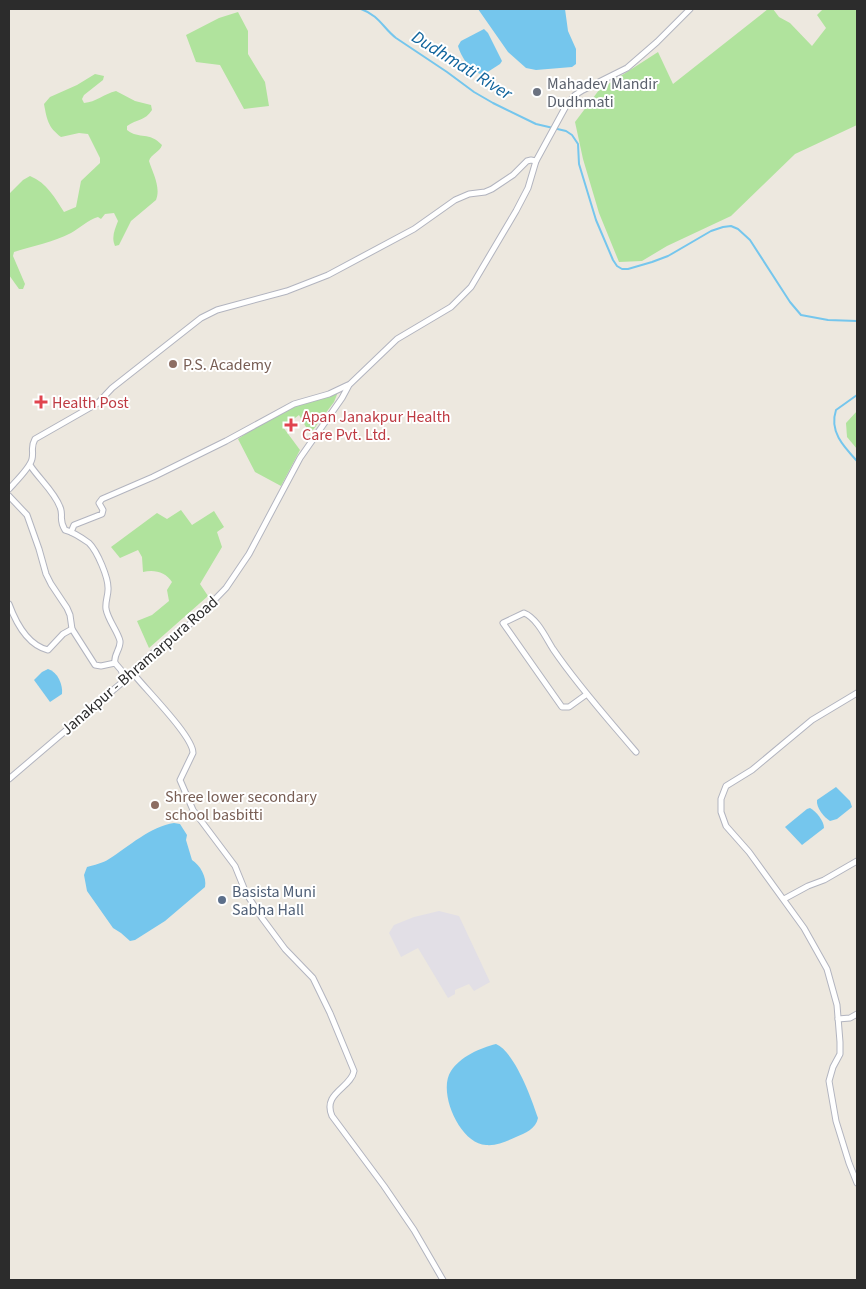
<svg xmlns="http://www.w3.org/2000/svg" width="866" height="1289" viewBox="0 0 866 1289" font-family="'Source Sans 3',sans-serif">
	<rect width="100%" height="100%" fill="#ede8df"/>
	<path fill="#e2dfe6" d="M439 911 459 916 490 982 474 991 469 984 455 990V994L448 998 418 948 401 957 389 933 394 925 414 917Z"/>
	<g fill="#b0e39d">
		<path d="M768 9H773L779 17 790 23 812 46 826 28 817 15 823 9H857V125L795 154 731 216 667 246 642 261 619 262 599 213 583 159 575 122 599 90 658 52 673 84Z"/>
		<path d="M238 12 248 31V54L265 82 269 106 244 109 220 65 196 62 186 35 219 18Z"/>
		<path d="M95 74 104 76 103 80 84 95 82 99 84 103C96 102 104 94 116 91L135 101 151 105 152 110C145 121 137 119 127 126V130C140 140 149 131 162 145 160 152 151 154 149 161 153 174 161 187 156 200L131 221 119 245 115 246C111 237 115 229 118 221L114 213 105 214 101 219 98 217C88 220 80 228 71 233 53 242 33 246 14 252L13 256 25 284 23 289H19L9 275V194L23 180 30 176C47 183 55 198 64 212L76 207 81 181 100 163V158L88 134 79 133 61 137C48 127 47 120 44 104L50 97 77 85Z"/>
		<path d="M338 392 334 402 310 434 299 415 283 427 300 450 281 486 255 472 238 439 258 425 293 406Z"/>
		<path d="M857 411V449L847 437 846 423Z"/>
		<path d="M181 510 192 525 214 511 224 527 217 532 222 547 200 584 208 596 149 648 137 621 152 615 169 601 167 590 172 582C166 572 154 569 143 572L142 557 138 550 120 558 111 547 157 513 167 519Z"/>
	</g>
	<g fill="#75c6ed">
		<path d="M478 9H565L568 31 576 49V64L572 67 536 70 526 68 508 52Z"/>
		<path d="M484 29 488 33 502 61 500 64 483 75C471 72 461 57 458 46L461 41Z"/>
		<path d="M48 669C58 672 63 685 62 694L50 702 34 680 42 672Z"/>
		<path d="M836 787 850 801 852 807 837 819 830 821C824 817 816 808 817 800Z"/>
		<path d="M810 808C816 811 824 821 824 828L802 845 785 827 807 809Z"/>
		<path d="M174 823 180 824 187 835 186 840 192 860C200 865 207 877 205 887L165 921 135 940 130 941 121 933 113 928 87 891 84 875 87 867C94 865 103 863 109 859 128 847 151 826 174 823Z"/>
		<path d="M496 1044C515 1052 532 1100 538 1118 536 1129 525 1133 516 1137 507 1141 497 1146 486 1145 460 1144 437 1092 451 1071 460 1057 480 1048 496 1044Z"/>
	</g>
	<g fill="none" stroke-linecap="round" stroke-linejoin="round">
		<g stroke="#75c6ed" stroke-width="2">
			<path d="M361 9C380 16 382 27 396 38L447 72 474 92 493 103 536 124 566 131 572 135 578 144 579 164 596 220 613 260 617 266 622 269H628L652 262 668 256 711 231 723 227 731 226 738 229 750 240 790 302 801 315 828 320 857 321"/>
			<path d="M857 395 836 410C829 431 843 446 857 461"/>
		</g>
		<g stroke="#b2b4bf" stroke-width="7">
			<g id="minor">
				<path d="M30 465C39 479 54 491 60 507 64 516 58 519 65 530 73 532 82 538 89 543 97 551 109 578 108 590 108 596 105 602 106 609 108 620 118 632 120 641 121 649 113 655 115 663"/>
				<path d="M9 489C15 482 30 468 32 459 34 450 30 448 35 439L98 403 112 388 201 318 217 310 287 291 328 275 414 229 455 200 469 194 485 192 492 189 513 175 527 161 531 160 536 161"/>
				<path d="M9 496 27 515 39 549 46 574 51 584 67 608 70 615 72 629 95 665 101 666 115 663 121 670 125 680"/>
				<path d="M71 532 74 525 102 514 103 510 99 503 102 499 153 477 226 441 294 404 329 394 348 385"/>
				<path d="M9 604C16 623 27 645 48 650L63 634 72 629"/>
				<path d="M132 672C145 689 193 736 193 753L180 780 193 810 235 866 246 893 262 918 285 949 313 978 330 1013 354 1071C351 1088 322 1093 332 1116L384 1186 414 1230 443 1280"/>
				<path d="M857 693 812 720 752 770 726 786 721 799V812L726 826 749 852 804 928 827 969 837 1005 840 1042V1054L833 1067 829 1081 836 1121 849 1163 857 1183"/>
				<path d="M587 694 569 707H562L503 623 524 613C537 618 546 638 553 649 578 686 608 719 636 752"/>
				<path d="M9 779 125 680 148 657 195 620 226 588 249 554 300 458 342 398 349 385 397 339 451 307 471 287 516 211 528 188 536 161 566 106 575 95 583 90 627 68 657 42 690 9"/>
				<path d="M784 899 808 886 824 880 857 861"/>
				<path d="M838 1019 850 1018 857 1014"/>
			</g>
		</g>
		<use href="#minor" stroke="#fff" stroke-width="5"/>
	</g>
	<circle fill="#6b7280" stroke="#fff" stroke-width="2" cx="537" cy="92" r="5"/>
	<g fill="#8d6e63" stroke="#fff" stroke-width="2">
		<circle cx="173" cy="364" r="5"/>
		<circle cx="155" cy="805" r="5"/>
	</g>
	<g fill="#e0444e" stroke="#fff" stroke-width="2">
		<path d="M38.5 394.5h5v5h5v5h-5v5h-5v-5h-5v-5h5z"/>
		<path d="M288.5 417.5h5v5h5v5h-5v5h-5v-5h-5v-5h5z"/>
	</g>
	<circle fill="#5c6f8a" stroke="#fff" stroke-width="2" cx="222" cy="900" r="5"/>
	<g text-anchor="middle" stroke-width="4" stroke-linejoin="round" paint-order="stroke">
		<g font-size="16" fill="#5b616d" stroke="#fff" text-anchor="start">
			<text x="547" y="89">Mahadev Mandir<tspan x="547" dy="18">Dudhmati</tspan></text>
		</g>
		<g font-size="16" fill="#785e54" stroke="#fff" text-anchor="start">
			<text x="183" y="370">P.S. Academy</text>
			<text x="165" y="802">Shree lower secondary<tspan x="165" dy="18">school basbitti</tspan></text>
		</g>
		<g font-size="16" fill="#be3a42" stroke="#fff" text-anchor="start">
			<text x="52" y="408">Health Post</text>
			<text x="302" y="422">Apan Janakpur Health<tspan x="302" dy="18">Care Pvt. Ltd.</tspan></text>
		</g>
		<g font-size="16" fill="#2c2c2c" stroke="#fff">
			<text transform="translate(139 665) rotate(-41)" y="6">Janakpur - Bhramarpura Road</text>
		</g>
		<g font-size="16" fill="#4e5e75" stroke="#fff" text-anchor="start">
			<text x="232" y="897">Basista Muni<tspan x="232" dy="18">Sabha Hall</tspan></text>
		</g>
		<g font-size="18" font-style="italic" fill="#10649c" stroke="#fff">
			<text transform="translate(462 65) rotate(32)" y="6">Dudhmati River</text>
		</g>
	</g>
	<rect width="866" height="1289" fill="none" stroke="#2c2c2c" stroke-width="20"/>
</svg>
